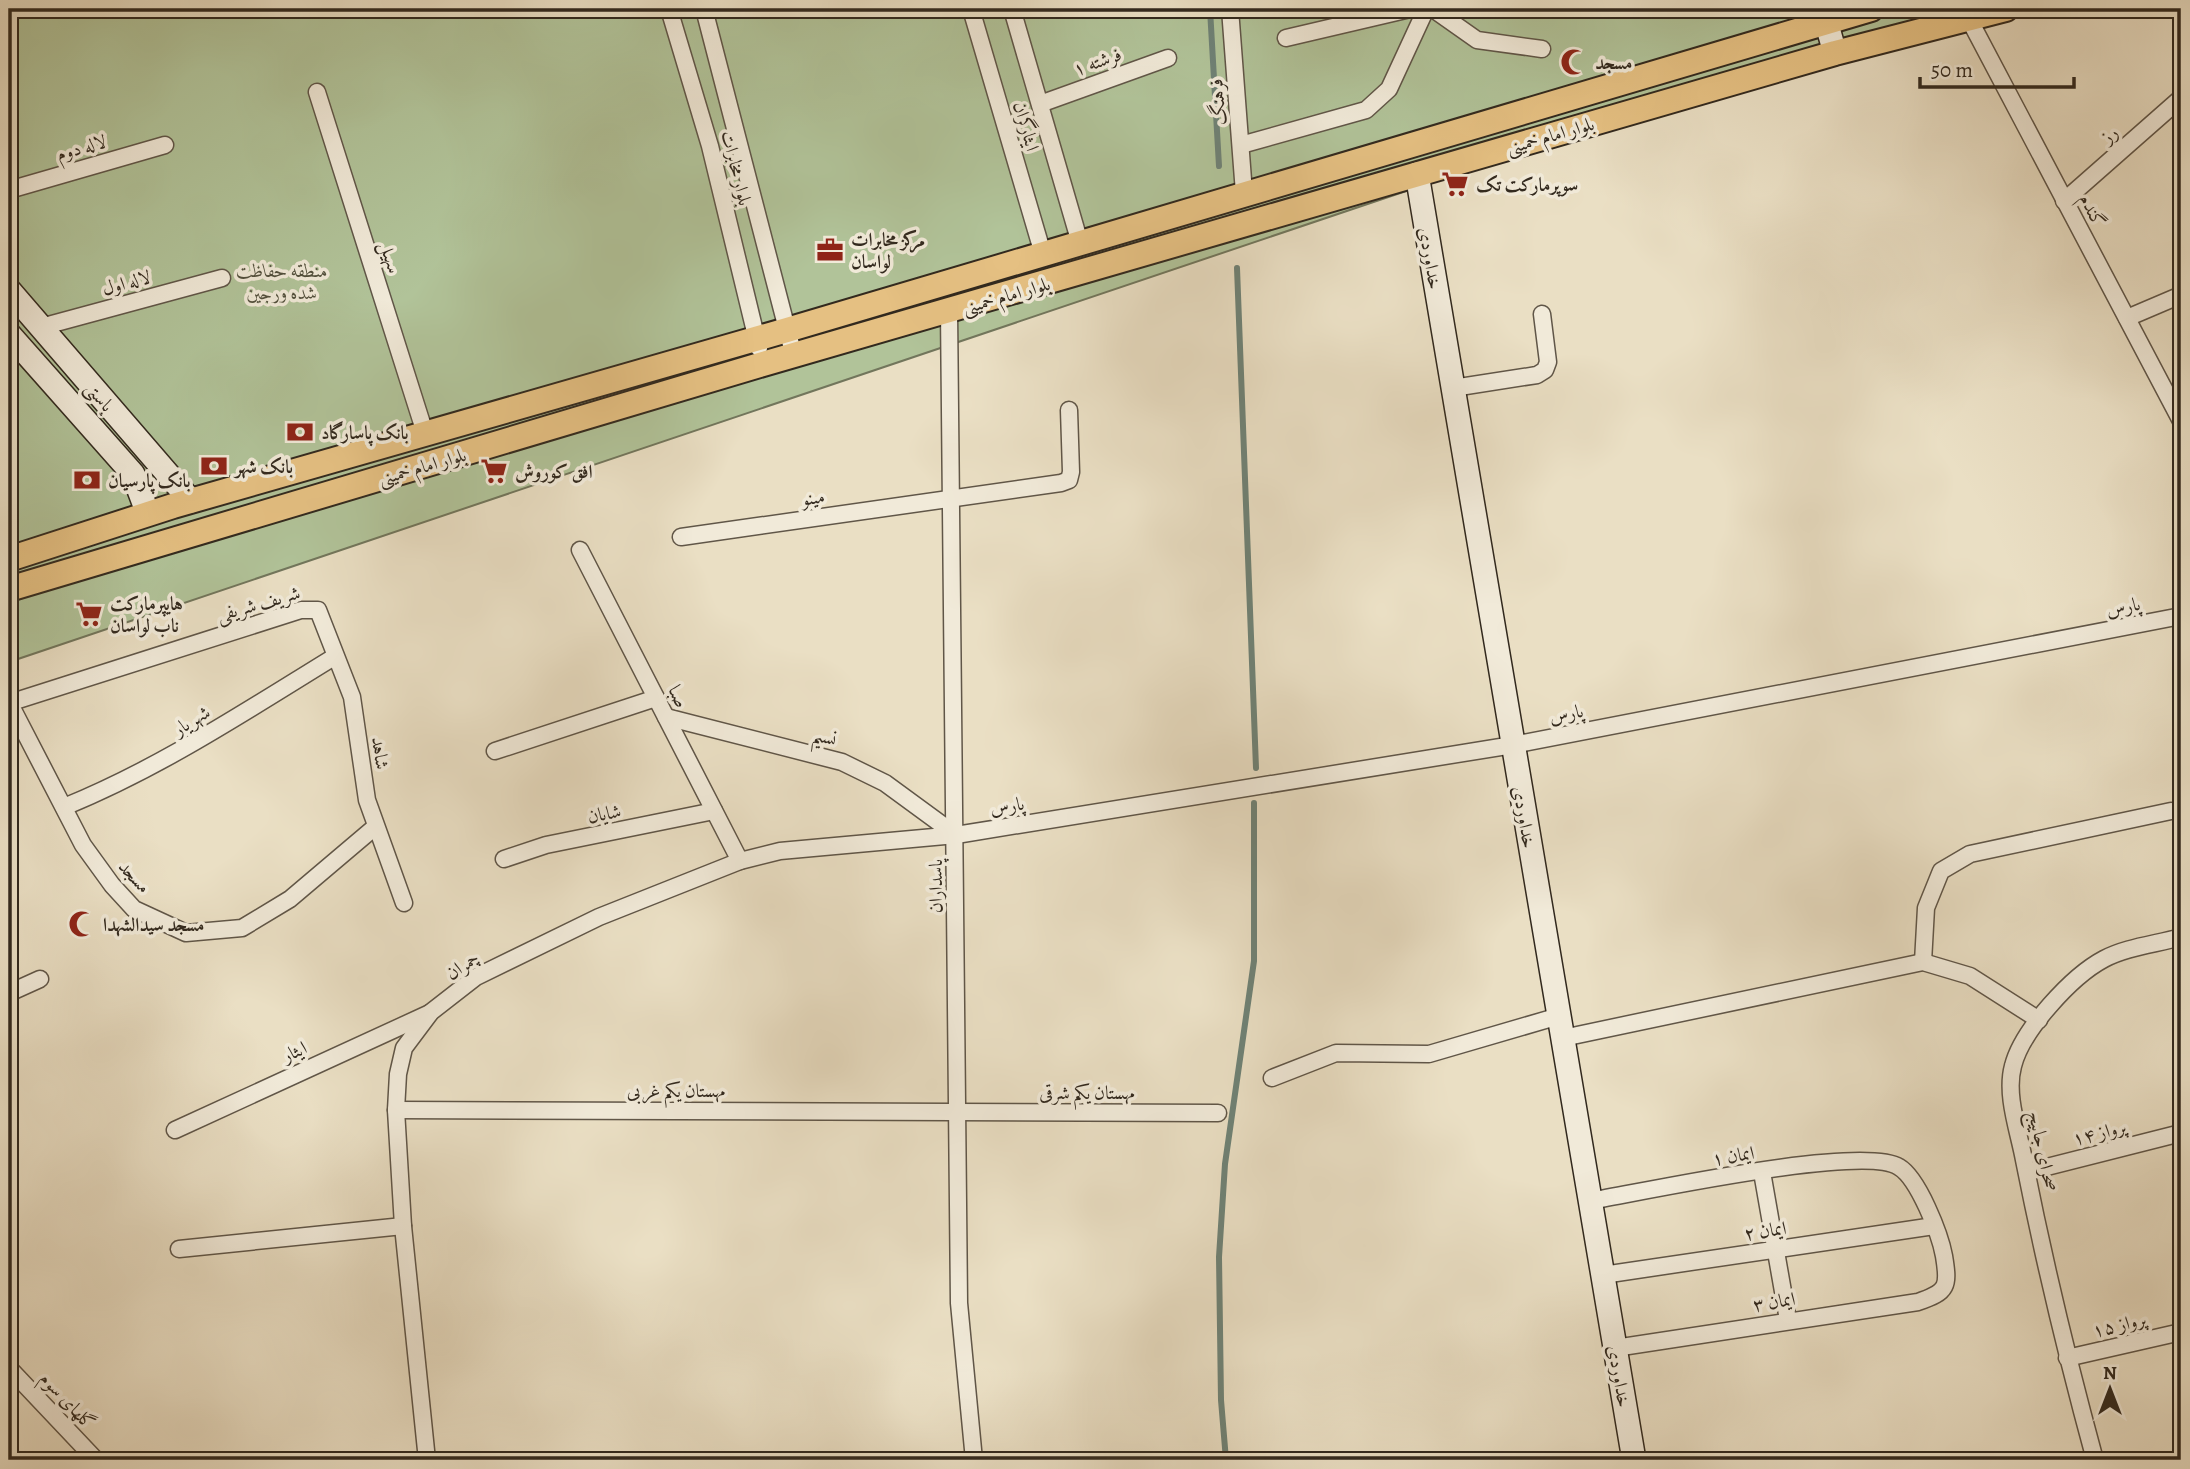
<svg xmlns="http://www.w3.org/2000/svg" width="2190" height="1469" viewBox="0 0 2190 1469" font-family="Alegreya,Amiri,serif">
	<rect width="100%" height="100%" fill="#eadfc4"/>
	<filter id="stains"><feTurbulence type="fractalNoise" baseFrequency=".00286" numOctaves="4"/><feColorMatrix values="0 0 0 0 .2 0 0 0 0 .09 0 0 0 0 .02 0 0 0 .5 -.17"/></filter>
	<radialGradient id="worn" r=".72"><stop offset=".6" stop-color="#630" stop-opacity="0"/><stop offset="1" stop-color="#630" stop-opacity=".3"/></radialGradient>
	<path fill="#b1c399" stroke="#72765c" stroke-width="2" d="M9 9H1946L9 662Z"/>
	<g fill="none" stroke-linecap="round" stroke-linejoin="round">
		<g stroke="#6f8276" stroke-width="6">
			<path d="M1210 9 1219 166"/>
			<path d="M1237 268 1256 768"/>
			<path d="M1226 1460 1221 1400 1219 1257 1225 1164 1254 961V803"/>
		</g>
		<g stroke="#605648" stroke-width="19">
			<g id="street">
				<path d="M669 9 710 146 759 348"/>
				<path d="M704 9 794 356"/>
				<path d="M971 9 1043 254"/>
				<path d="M1012 9 1080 243"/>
				<path d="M1230 9 1244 193"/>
				<path d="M1433 9 1477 40 1542 49"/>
				<path d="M1969 19 2181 421"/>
				<path d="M1286 38 1410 9"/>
				<path d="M317 92 426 436"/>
				<path d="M1040 104 1168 58"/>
				<path d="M1241 145 1366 110 1389 89 1426 9"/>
				<path d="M9 190 165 145"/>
				<path d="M2064 201 2181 98"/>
				<path d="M949 311 959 1303 974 1460"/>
				<path d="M2127 318 2181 295"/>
				<path d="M41 327 222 278"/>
				<path d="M1453 388 1537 375 1545 370 1548 362 1542 314"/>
				<path d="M681 537 1061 483 1069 480 1071 472 1069 410"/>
				<path d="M580 550 740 861"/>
				<path d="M9 702 83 845 112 885 134 909 186 933 242 928 290 899 375 827"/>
				<path d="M9 703 301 610H318L352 697 367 800 404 903"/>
				<path d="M666 717 842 762 885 783 956 835"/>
				<path d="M495 751 656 698"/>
				<path d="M64 807C160 768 246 711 334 657"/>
				<path d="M504 859 546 845 714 811"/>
				<path d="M1923 962 1926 908 1941 871 1970 854 2171 811"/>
				<path d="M9 993 40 979"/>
				<path d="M1563 1038 1923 962 1970 976 2039 1020"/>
				<path d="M1272 1078 1336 1053 1429 1054 1559 1016"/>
				<path d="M396 1110 1218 1113"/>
				<path d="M175 1130 430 1013"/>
				<path d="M1762 1172 1788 1320"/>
				<path d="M2027 1172 2181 1133"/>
				<path d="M1590 1201C1642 1192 1863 1144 1899 1167 1918 1178 1940 1234 1944 1256 1949 1286 1948 1292 1918 1302L1615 1348"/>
				<path d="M179 1249 403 1226"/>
				<path d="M1603 1275 1934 1226"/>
				<path d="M2067 1358 2181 1332"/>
				<path d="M9 1368 96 1460"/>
				<path d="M427 1460 403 1226 396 1110 398 1074 404 1048 431 1012 476 977 599 917 740 861 780 851 956 835 1513 745 2181 616"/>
				<path d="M2095 1460C2068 1361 2044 1261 2024 1160 2019 1132 2005 1095 2013 1066 2022 1030 2072 976 2104 959 2126 947 2157 944 2181 937"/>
			</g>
		</g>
		<g stroke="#32291e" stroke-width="26">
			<g id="secondary">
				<path d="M1826 9V21L1835 53"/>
				<path d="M1417 174 1634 1460"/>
				<path d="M9 290 191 501"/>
				<path d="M9 334 133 474 148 514"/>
			</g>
		</g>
		<g stroke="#32291e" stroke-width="28">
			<g id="primary">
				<path d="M9 559 173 506 787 330 1871 9"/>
				<path d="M9 589 763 364 1835 53 2006 9"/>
			</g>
		</g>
		<use href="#street" stroke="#f1ead9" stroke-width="16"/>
		<use href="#secondary" stroke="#f1ead9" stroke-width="23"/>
		<use href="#primary" stroke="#e5c082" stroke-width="24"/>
	</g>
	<defs>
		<g id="mosque-bare" transform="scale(2.1)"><path d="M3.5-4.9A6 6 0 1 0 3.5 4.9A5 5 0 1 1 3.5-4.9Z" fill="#8f2418" stroke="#f1ead9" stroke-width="2.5" paint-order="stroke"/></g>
		<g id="supermarket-bare" transform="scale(2.1)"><path d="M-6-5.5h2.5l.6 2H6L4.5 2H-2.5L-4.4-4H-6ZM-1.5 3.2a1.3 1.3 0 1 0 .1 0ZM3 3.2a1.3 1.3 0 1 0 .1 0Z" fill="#8f2418" stroke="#f1ead9" stroke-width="2.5" paint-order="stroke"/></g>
		<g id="office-bare" transform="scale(2.1)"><path d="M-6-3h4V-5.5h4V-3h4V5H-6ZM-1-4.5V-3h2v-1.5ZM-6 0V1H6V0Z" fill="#8f2418" stroke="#f1ead9" stroke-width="2.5" paint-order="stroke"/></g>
		<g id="bank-bare" transform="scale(2.1)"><path d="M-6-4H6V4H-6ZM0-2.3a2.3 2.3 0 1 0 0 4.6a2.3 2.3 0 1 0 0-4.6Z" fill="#8f2418" stroke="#f1ead9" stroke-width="2.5" paint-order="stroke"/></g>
	</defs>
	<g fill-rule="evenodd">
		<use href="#mosque-bare" x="1574" y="62"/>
		<use href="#supermarket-bare" x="1455" y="184"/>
		<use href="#office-bare" x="830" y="250"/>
		<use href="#bank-bare" x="300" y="432"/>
		<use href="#bank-bare" x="214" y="466"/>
		<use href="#supermarket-bare" x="494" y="471"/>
		<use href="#bank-bare" x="87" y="480"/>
		<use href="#supermarket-bare" x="89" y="614"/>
		<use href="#mosque-bare" x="82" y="924"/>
	</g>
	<g text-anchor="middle" stroke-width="7" stroke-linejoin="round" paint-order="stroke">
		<g font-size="19" fill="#32291e" stroke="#f1ead9">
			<text transform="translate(1097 61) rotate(-19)" y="7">فرشته ۱</text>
			<text transform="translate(1217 102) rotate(-95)" y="7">فرهنگ</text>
			<text transform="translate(1027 126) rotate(74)" y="7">ایثارگران</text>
			<text transform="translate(2109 134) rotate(-41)" y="7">رز</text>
			<text transform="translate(1550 135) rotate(-16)" y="7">بلوار امام خمینی</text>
			<text transform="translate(81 147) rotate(-16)" y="7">لاله دوم</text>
			<text transform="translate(737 168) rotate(76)" y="7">بلوار مخابرات</text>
			<text transform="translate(2093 210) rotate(62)" y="7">گندم</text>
			<text transform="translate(391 257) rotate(72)" y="7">سهیل</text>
			<text transform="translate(1431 258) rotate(80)" y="7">خداوردی</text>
			<text transform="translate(126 282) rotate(-15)" y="7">لاله اول</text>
			<text transform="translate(1006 295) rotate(-16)" y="7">بلوار امام خمینی</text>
			<text transform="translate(100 396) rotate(49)" y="7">باستی</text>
			<text transform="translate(422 466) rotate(-16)" y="7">بلوار امام خمینی</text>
			<text transform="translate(813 497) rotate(-8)" y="7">مینو</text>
			<text transform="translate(258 603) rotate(-16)" y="7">شریف شریفی</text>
			<text transform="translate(2123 606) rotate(-11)" y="7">پارس</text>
			<text transform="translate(679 696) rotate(63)" y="7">صبا</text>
			<text transform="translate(1566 713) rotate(-11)" y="7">پارس</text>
			<text transform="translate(191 720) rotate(-32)" y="7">شهریار</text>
			<text transform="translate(825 736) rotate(15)" y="7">نسیم</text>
			<text transform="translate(381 753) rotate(82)" y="7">شاهد</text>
			<text transform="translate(1007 805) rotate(-9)" y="7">پارس</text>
			<text transform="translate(604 813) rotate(-11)" y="7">شایان</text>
			<text transform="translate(1525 817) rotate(80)" y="7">خداوردی</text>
			<text transform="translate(135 876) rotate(47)" y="7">مسجد</text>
			<text transform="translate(935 886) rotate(-90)" y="7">پاسداران</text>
			<text transform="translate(462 965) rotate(-33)" y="7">چمران</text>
			<text transform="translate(294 1051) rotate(-25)" y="7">ایثار</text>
			<text x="676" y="1097">مهستان یکم غربی</text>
			<text x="1087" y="1099">مهستان یکم شرقی</text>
			<text transform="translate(2099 1132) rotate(-14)" y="7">پرواز ۱۴</text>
			<text transform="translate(2044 1151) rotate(78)" y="7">صحرای جاییج</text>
			<text transform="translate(1733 1155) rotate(-9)" y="7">ایمان ۱</text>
			<text transform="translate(1765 1230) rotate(-8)" y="7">ایمان ۲</text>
			<text transform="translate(1774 1301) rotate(-9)" y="7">ایمان ۳</text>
			<text transform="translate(2119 1324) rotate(-13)" y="7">پرواز ۱۵</text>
			<text transform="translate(1620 1376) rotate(80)" y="7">خداوردی</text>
			<text transform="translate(68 1400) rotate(47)" y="7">گلهای سوم</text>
		</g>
		<g font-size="19" font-weight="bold" fill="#32291e" stroke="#f1ead9" text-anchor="start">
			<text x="1595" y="69">مسجد</text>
			<text x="1476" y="191">سوپرمارکت تک</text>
			<text x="851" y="246">مرکز مخابرات<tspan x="851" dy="22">لواسان</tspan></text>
			<text x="321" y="439">بانک پاسارگاد</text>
			<text x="235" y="473">بانک شهر</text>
			<text x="515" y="478">افق کوروش</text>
			<text x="108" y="487">بانک پارسیان</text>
			<text x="110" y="610">هایپرمارکت<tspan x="110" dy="22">ناب لواسان</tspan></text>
			<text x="103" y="931">مسجد سیدالشهدا</text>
		</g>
		<g font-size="19" font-style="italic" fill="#52503d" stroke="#f1ead9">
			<text x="282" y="277">منطقه حفاظت<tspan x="282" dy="22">شده ورجین</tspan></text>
		</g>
	</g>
	<rect width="2190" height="1469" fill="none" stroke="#eadfc4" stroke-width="35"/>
	<rect x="10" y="10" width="2169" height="1448" fill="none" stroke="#32291e" stroke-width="3.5"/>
	<rect x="18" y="18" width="2155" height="1434" fill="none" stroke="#32291e" stroke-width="2"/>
	<g transform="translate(2110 1389)" stroke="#f1ead9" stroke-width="5" paint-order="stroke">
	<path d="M0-5L12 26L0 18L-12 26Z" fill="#32291e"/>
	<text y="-10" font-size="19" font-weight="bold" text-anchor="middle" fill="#32291e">N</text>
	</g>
	<path d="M1920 77v10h154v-10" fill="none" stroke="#32291e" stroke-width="3.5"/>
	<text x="1931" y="77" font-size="21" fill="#32291e" stroke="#f1ead9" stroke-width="5" paint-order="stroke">50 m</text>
	<rect width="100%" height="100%" filter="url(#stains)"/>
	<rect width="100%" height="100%" fill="url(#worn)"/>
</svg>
